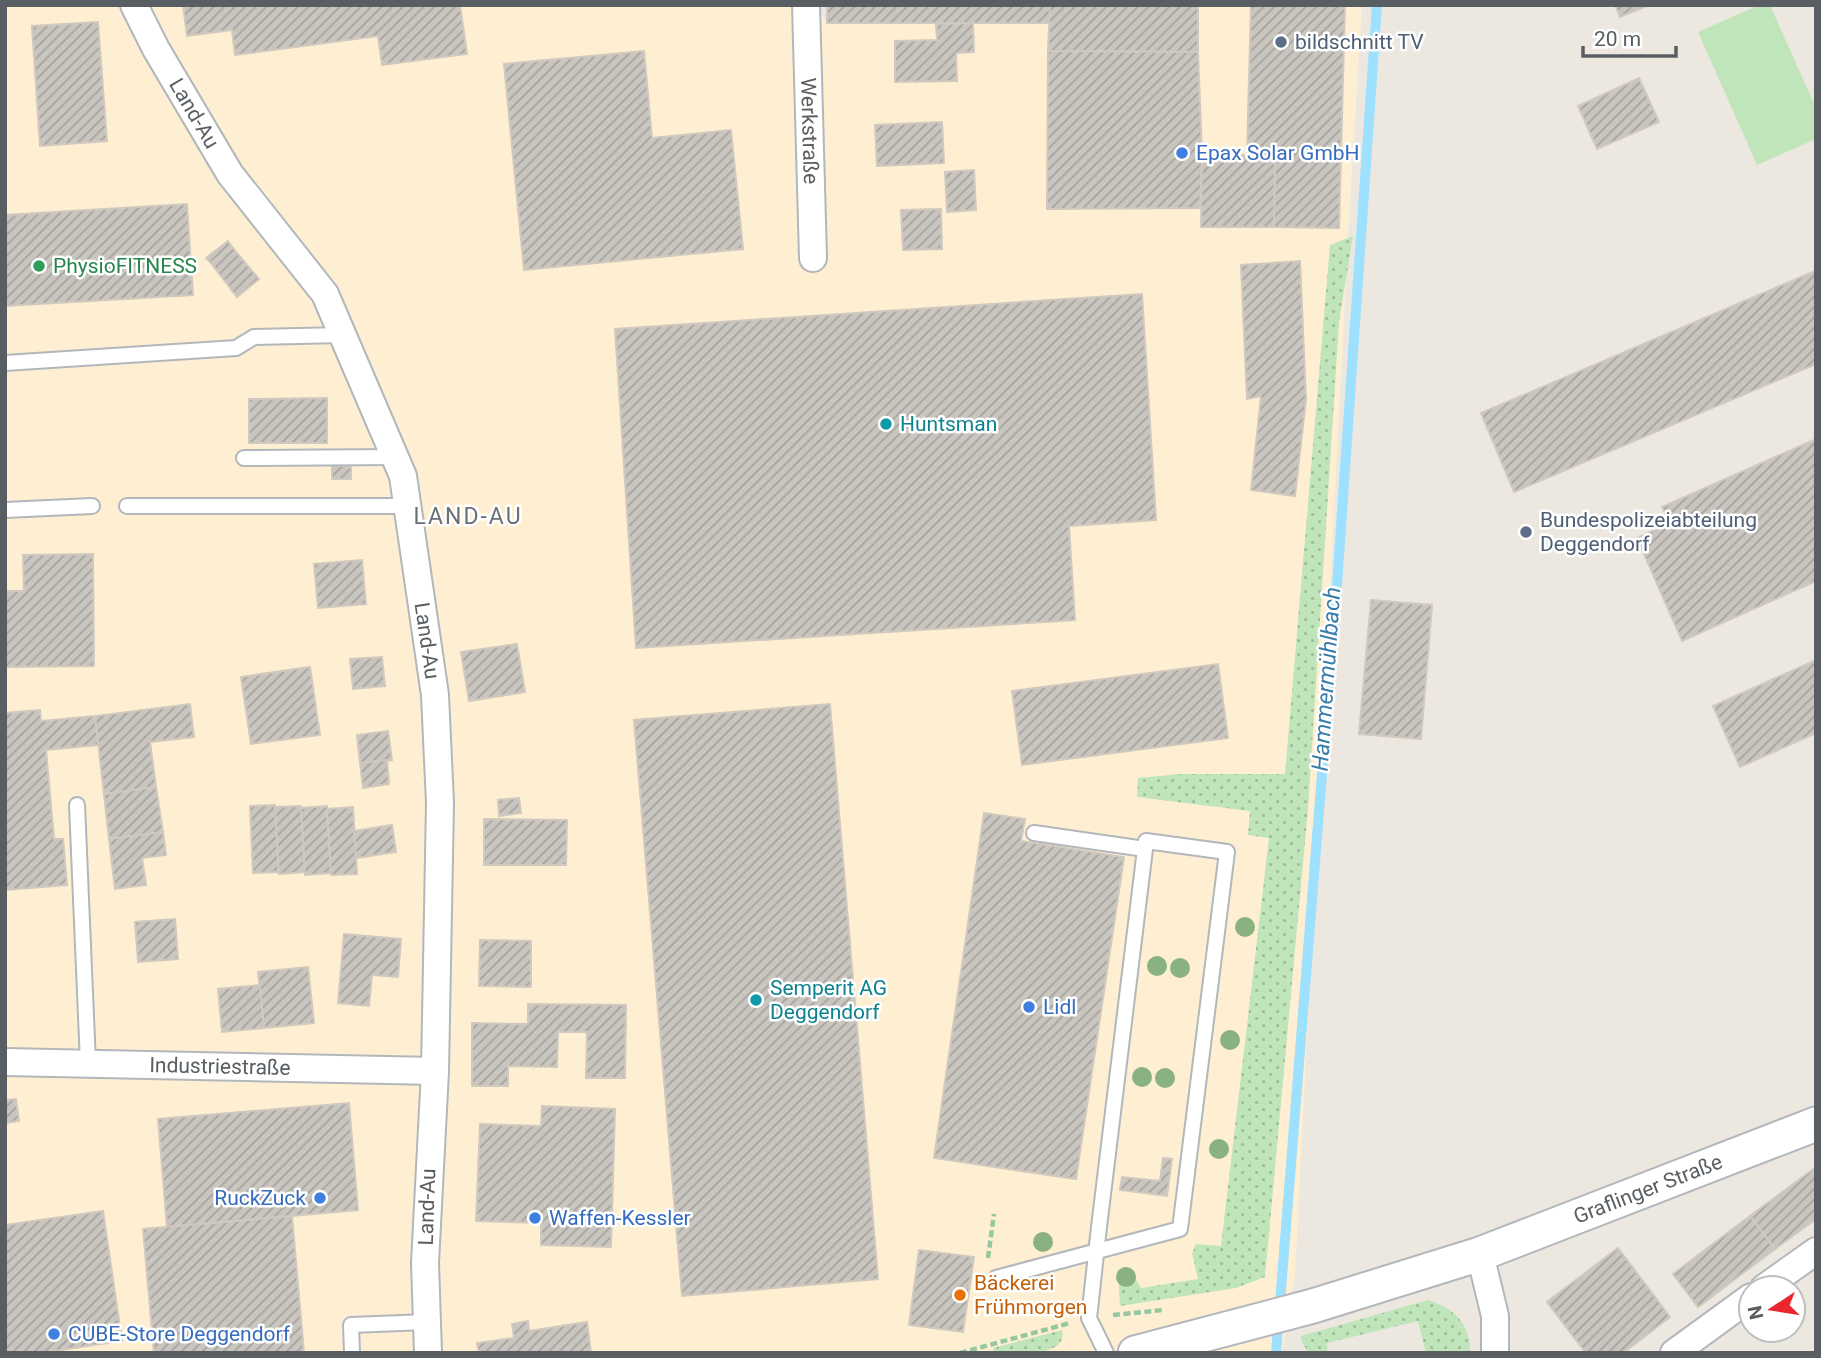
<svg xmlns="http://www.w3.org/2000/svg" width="1821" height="1358" viewBox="0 0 1821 1358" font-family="Roboto,sans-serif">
	<defs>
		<pattern id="green-dots" width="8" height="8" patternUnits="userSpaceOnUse" patternTransform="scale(1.75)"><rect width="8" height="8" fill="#c0e5bb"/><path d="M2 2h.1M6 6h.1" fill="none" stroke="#9fbd9b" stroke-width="1.8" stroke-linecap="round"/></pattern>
		<pattern id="building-hatch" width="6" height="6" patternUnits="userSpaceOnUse" patternTransform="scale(1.75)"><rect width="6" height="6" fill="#c9c5bf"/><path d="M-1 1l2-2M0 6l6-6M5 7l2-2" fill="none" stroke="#a6a39f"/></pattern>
	</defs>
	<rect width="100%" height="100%" fill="#ece8e0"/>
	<path fill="#feefd3" d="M5 5H812L827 22V5H1362L1348 237 1295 1274 1282 1353H5Z"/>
	<g fill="url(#green-dots)">
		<path d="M1353 236 1339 322 1308 809 1265 1277 1236 1288 1120 1306 1118 1270 1130 1269 1141 1288 1198 1279 1192 1253 1196 1244 1221 1246 1269 838 1248 835 1250 811 1137 797 1138 778 1180 774H1285L1330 245Z"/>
		<path d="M1428 1300C1454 1308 1471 1324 1470 1353H1426L1418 1321 1327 1343 1328 1353H1309L1301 1341V1336Z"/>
		<path d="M1062 1330C1069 1358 1014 1353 994 1353L993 1348Z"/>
	</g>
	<path fill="#c0e5bb" d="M1759 5H1770L1816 108V139L1757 165 1698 32Z"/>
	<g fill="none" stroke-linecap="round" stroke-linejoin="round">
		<path stroke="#9de0ff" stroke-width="10" d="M1276 1353 1337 585 1377 5"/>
	</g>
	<g fill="url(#building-hatch)" stroke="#d1c9be" stroke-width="2">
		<path d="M183 5H460L467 54 382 65 378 36 235 55 232 30 187 36Z"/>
		<rect x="827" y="5" width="223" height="18"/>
		<path d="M1050 5H1198V52L1048 51Z"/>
		<path d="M1251 5H1345L1339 228 1274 227 1275 156 1247 155Z"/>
		<path d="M1615 5H1649L1620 17Z"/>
		<path d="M98 22 107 141 40 146 32 26Z"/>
		<path d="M973 23 974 52 956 53 957 81 895 82V41L937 40 936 24Z"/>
		<path d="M644 51 652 138 731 130 743 249 524 270 504 64Z"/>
		<path d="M1048 51 1198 52 1202 154 1200 208 1047 209Z"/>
		<path d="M1639 78 1659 122 1597 149 1578 106Z"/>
		<path d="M942 122 944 163 877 166 875 125Z"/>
		<path d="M1202 154 1275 156 1274 227H1201Z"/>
		<path d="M974 170 976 210 947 212 945 172Z"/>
		<path d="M187 204 193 295 5 306V215Z"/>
		<path d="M941 209 942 249 903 250 901 210Z"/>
		<path d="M228 241 232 247 211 263 206 258Z"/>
		<path d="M232 247 259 279 237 297 211 263Z"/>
		<path d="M1300 261 1306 399 1295 496 1251 490 1261 396 1247 399 1241 265Z"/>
		<path d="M1815 271 1816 364 1514 492 1481 413Z"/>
		<path d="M1142 294 1156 520 1069 526 1075 620 636 648 615 329Z"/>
		<path d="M327 398V443H249V399Z"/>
		<path d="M1816 439V581L1682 641 1637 538 1670 523 1662 507Z"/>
		<rect x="332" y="466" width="19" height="13"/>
		<path d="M93 554 94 666 5 667V591H24L23 555Z"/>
		<path d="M362 560 366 604 318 608 314 564Z"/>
		<path d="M1371 600 1432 605 1421 739 1359 734Z"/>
		<path d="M517 644 525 692 469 701 461 652Z"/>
		<path d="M382 657 385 686 353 689 350 659Z"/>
		<path d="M1816 660V733L1740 767 1713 706Z"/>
		<path d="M1218 664 1228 738 1022 765 1012 691Z"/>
		<path d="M310 667 320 735 251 744 241 677Z"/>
		<path d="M190 704 194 737 150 742 156 787 104 794 95 716Z"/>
		<path d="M830 704 878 1279 682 1296 634 720Z"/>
		<path d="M40 710 41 721 95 716 98 745 46 750 54 839H63L67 885 5 890V713Z"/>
		<path d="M388 731 392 760 360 763 357 735Z"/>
		<path d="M387 760 389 784 363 788 360 763Z"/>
		<path d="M156 787 163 832 109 839 104 794Z"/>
		<path d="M519 798 521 813 499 816 498 800Z"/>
		<path d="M275 805 279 872 253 873 250 806Z"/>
		<path d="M301 806 305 872 279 874 275 807Z"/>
		<path d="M327 806 331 873 305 875 301 808Z"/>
		<path d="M353 807 357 874 331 875 327 809Z"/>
		<path d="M984 813 1025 819 1021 841 1124 857 1076 1179 934 1158Z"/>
		<path d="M484 819 567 820 566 865H484Z"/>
		<path d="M392 825 396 852 356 858 354 831Z"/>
		<path d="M163 832 166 855 142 858 146 885 115 889 109 839Z"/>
		<path d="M175 919 178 959 138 962 135 922Z"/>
		<path d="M344 934 401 939 398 977 372 975 369 1006 338 1003Z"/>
		<path d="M480 940 531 941V987L479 986Z"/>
		<path d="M308 967 314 1023 264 1028 258 972Z"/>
		<path d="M260 985 264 1028 222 1032 218 989Z"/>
		<path d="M528 1004 626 1005 625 1078H586L587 1032H558L557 1067 508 1066V1086H472V1023L528 1024Z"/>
		<path d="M5 1095 6 1100 16 1099 19 1121 5 1123Z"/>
		<path d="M349 1103 358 1210 167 1227 158 1119Z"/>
		<path d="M542 1106 615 1109 611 1247 541 1245V1223L476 1221 480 1124 541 1126Z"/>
		<path d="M1163 1158 1172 1159 1167 1196 1120 1190 1122 1177 1160 1181Z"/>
		<path d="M1816 1167V1219L1775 1249 1750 1216Z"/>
		<path d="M103 1211 122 1341 41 1353H5V1225Z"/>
		<path d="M292 1216 304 1353H154L143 1229Z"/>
		<path d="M1750 1216 1775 1249 1698 1307 1673 1274Z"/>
		<path d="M1618 1248 1670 1317 1623 1353H1586L1547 1302Z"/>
		<path d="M919 1250 974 1257 963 1332 909 1325Z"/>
		<path d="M528 1321 529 1331 587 1322 591 1353H479L477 1343 514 1338 512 1324Z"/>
	</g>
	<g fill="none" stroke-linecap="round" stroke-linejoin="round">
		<g stroke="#b3b7bb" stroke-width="18">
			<g id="service">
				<path d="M5 363 236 348 254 337 343 335"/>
				<path d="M244 458 395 457"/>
				<path d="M127 506H408"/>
				<path d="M5 510 92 506"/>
				<path d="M77 805 88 1063"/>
				<path d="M1034 833 1145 849"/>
				<path d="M996 1278 1180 1229 1227 852 1146 841 1099 1227 1089 1318 1106 1353"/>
				<path d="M352 1353 351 1325 427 1322"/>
			</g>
		</g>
		<g stroke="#b3b7bb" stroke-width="30">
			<g id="minor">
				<path id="s1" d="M134 5 156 49 230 174 325 294 403 476 435 695 440 803 435 1071 425 1263 428 1353"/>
				<path id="s2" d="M806 5 813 258"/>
				<path id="s3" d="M5 1062 435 1071"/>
				<path d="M1480 1254 1495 1316V1353"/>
				<path d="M1764 1288 1816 1251"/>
				<path d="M1674 1353 1751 1297"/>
			</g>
		</g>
		<g stroke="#b3b7bb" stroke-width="37">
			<g id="tertiary">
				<path id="s4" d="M1135 1353 1313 1306 1480 1254 1816 1124"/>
			</g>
		</g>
		<g stroke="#96c89f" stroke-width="4.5" stroke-dasharray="7 3.5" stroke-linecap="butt">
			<path d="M988 1258 994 1214"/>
			<path d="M1113 1315 1163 1310"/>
			<path d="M960 1353 1070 1323"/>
		</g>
		<use href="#service" stroke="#fff" stroke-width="14"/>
		<use href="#minor" stroke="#fff" stroke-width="26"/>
		<use href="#tertiary" stroke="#fff" stroke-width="33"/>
	</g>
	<g fill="#8ab281">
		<circle cx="1245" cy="927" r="10"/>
		<circle cx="1157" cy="966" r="10"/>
		<circle cx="1180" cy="968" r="10"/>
		<circle cx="1230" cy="1040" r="10"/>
		<circle cx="1142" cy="1077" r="10"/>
		<circle cx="1165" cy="1078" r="10"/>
		<circle cx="1219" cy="1149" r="10"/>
		<circle cx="1043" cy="1242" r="10"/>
		<circle cx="1126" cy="1277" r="10"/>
	</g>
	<g fill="#5c6f8a" stroke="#fff" stroke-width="2.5">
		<circle cx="1281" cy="42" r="7"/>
		<circle cx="1526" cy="532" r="7"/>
	</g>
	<g fill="#3f7fe0" stroke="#fff" stroke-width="2.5">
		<circle cx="1182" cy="153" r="7"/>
		<circle cx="1029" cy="1007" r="7"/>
		<circle cx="320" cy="1198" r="7"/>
		<circle cx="535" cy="1218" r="7"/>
		<circle cx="54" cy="1334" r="7"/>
	</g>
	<circle fill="#2e9e5b" stroke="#fff" stroke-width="2.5" cx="39" cy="266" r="7"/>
	<g fill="#0f9aa8" stroke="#fff" stroke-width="2.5">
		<circle cx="886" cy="424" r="7"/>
		<circle cx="756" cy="1000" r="7"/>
	</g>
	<circle fill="#e8710a" stroke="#fff" stroke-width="2.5" cx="960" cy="1295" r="7"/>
	<g text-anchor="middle" stroke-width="5" stroke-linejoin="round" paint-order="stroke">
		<g font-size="21" fill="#4e5e75" stroke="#fff" text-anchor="start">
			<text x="1295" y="49">bildschnitt TV</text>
			<text x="1540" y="527">Bundespolizeiabteilung<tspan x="1540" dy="24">Deggendorf</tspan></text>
		</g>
		<g font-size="21" fill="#595e62" stroke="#fff">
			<text dy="7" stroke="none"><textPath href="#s1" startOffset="124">Land-Au</textPath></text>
			<text dy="7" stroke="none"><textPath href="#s2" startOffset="126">Werkstraße</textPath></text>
			<text dy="7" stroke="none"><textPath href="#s1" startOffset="712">Land-Au</textPath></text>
			<text dy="7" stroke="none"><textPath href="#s3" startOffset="215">Industriestraße</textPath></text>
			<text dy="7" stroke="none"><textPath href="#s4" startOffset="539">Graflinger Straße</textPath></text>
			<text transform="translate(427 1207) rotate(-88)" y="7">Land-Au</text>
		</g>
		<g font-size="21" fill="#366cbe" stroke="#fff" text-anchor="start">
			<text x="1196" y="160">Epax Solar GmbH</text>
			<text x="1043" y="1014">Lidl</text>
			<text x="306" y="1205" text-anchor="end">RuckZuck</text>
			<text x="549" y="1225">Waffen-Kessler</text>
			<text x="68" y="1341">CUBE-Store Deggendorf</text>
		</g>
		<g font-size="21" fill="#27864d" stroke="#fff" text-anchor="start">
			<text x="53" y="273">PhysioFITNESS</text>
		</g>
		<g font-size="21" fill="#0d838f" stroke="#fff" text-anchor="start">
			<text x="900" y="431">Huntsman</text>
			<text x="770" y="995">Semperit AG<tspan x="770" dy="24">Deggendorf</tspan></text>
		</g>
		<g font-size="21" fill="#c56008" stroke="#fff" text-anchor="start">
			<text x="974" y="1290">Bäckerei<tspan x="974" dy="24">Frühmorgen</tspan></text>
		</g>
		<g font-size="23" letter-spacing="2" fill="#6a7074" stroke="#fff">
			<text x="468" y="524">LAND-AU</text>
		</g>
		<g font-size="23" font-style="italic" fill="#387ca9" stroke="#fff">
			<text transform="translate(1326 679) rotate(-86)" y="8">Hammermühlbach</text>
		</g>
	</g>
	<rect width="1821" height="1358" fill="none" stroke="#595e62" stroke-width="14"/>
	<g transform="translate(1772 1309) rotate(258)"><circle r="33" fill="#ffffff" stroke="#bdbfc0" stroke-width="2"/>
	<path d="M0-5L12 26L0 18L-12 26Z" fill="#eb272e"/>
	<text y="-10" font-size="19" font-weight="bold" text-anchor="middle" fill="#595e62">N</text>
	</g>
	<path d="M1583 46v10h93v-10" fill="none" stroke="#595e62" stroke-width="3.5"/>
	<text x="1594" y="46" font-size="21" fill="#595e62" stroke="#ffffff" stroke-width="5" paint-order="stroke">20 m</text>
</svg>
